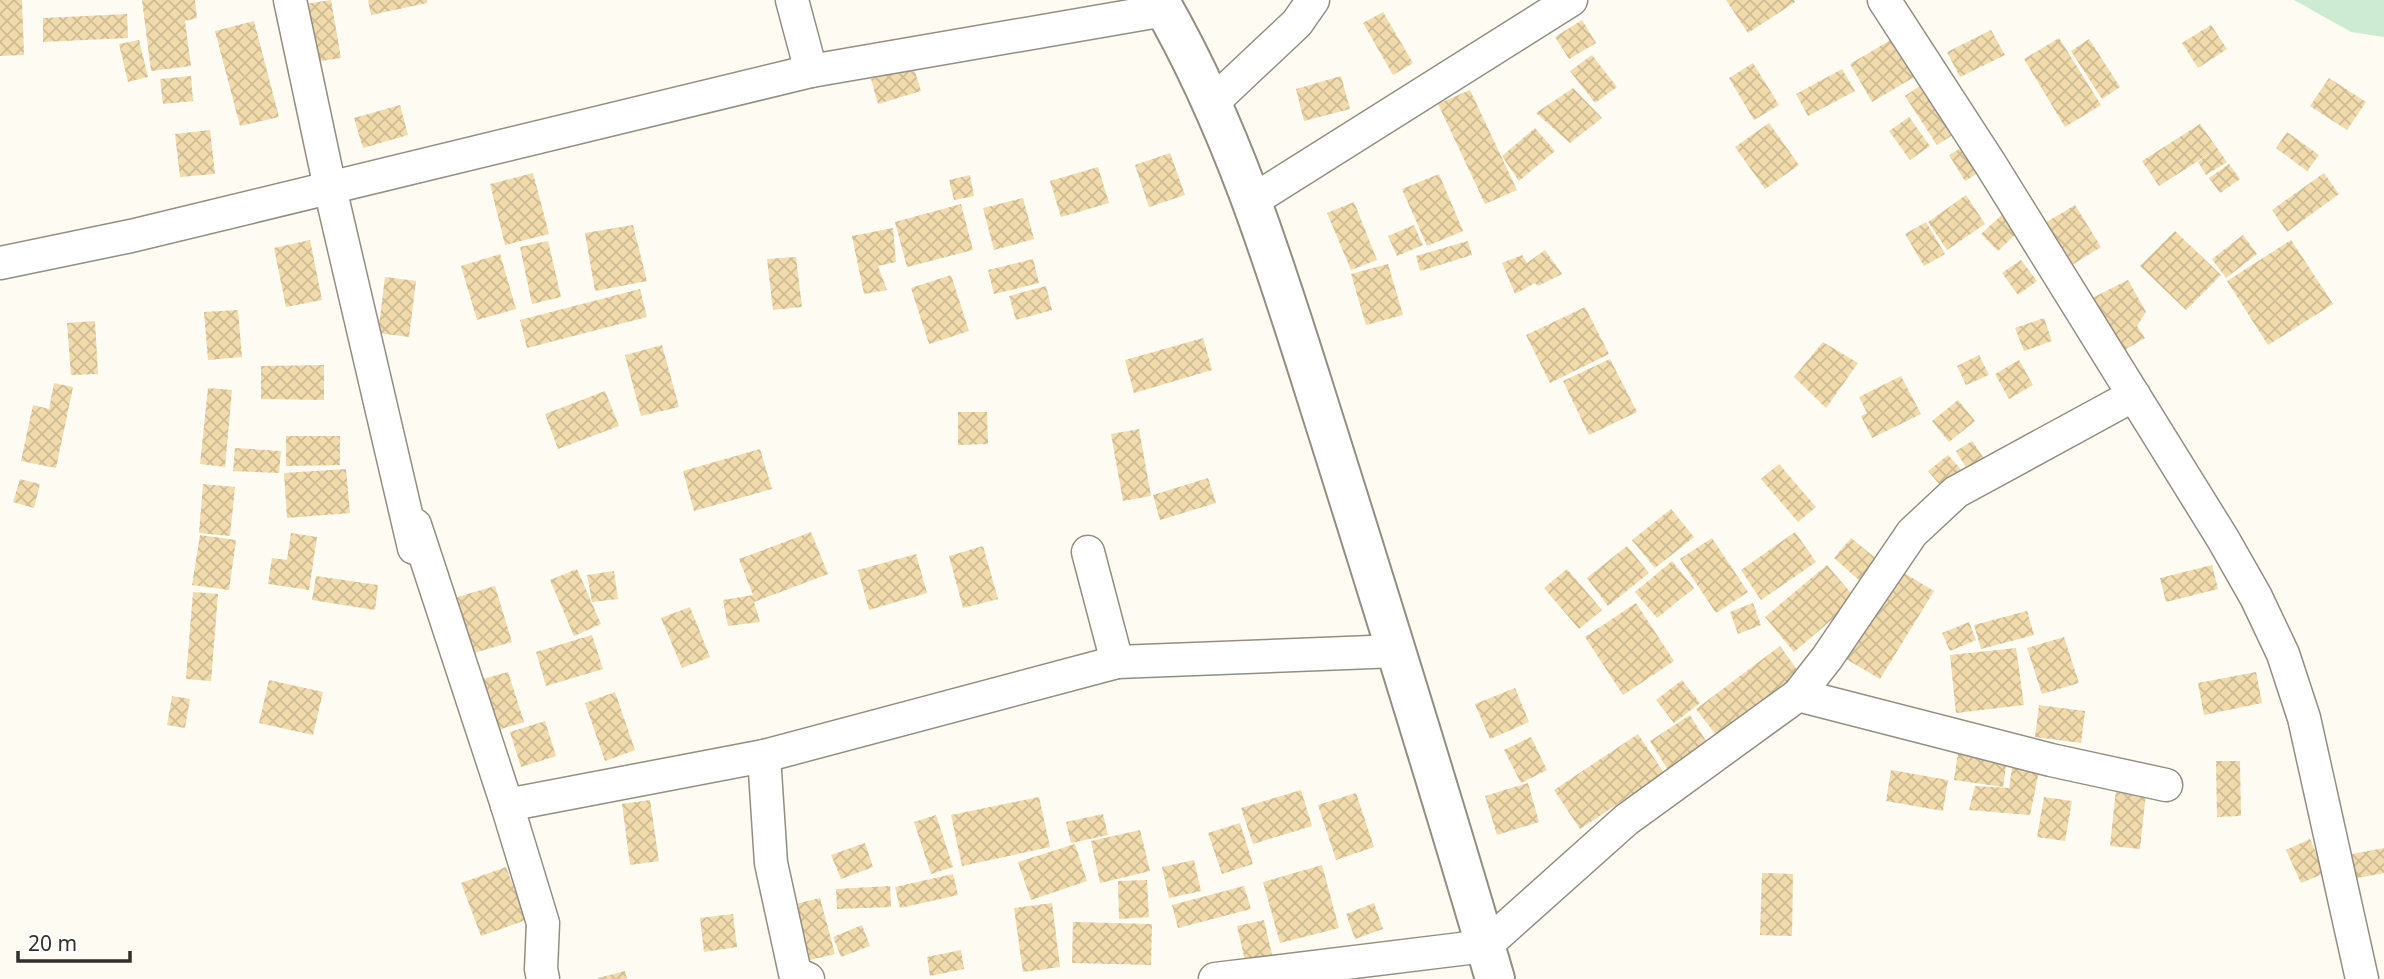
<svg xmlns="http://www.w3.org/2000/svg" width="2384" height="979" viewBox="0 0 2384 979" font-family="'Noto Sans',sans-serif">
	<defs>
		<pattern id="building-cross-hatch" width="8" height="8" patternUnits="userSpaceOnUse" patternTransform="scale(1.75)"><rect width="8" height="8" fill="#f1dbac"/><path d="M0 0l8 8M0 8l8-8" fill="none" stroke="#cfbc94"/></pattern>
	</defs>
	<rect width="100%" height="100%" fill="#fefbf3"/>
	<path fill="#cdead3" d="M2294 0H2384V37L2351 32Z"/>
	<g fill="url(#building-cross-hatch)">
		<path d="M0 0H22L24 55 0 56Z"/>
		<path d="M142 0H195L197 18 185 21 191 66 151 71Z"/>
		<path d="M331 0 341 58 315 62 305 4Z"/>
		<path d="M368 0H427V3L371 15Z"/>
		<path d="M1726 0H1794L1795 2 1748 33Z"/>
		<path d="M1383 12 1413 63 1393 75 1363 23Z"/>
		<path d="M127 14 128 38 43 42V18Z"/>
		<path d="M1582 20 1596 43 1569 59 1555 37Z"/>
		<path d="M254 21 279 117 240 126 215 31Z"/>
		<path d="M2211 25 2227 49 2198 68 2182 43Z"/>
		<path d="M1991 30 2005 55 1960 77 1947 52Z"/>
		<path d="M1894 38 1916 76 1872 102 1850 64Z"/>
		<path d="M2059 38 2101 105 2065 127 2024 59Z"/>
		<path d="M2089 39 2120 87 2102 99 2071 51Z"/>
		<path d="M139 40 148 77 128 82 119 44Z"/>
		<path d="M1592 55 1617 87 1595 103 1570 71Z"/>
		<path d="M1753 63 1779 105 1754 120 1729 78Z"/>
		<path d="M913 65 921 91 878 104 871 79Z"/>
		<path d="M1842 69 1855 91 1808 116 1796 94Z"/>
		<path d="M191 76 193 101 163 104 160 79Z"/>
		<path d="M1341 76 1350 109 1304 121 1296 89Z"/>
		<path d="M2329 78 2366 102 2347 130 2310 106Z"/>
		<path d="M1927 81 1959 131 1937 145 1905 96Z"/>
		<path d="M1573 88 1602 118 1570 143 1536 113Z"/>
		<path d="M1470 90 1517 190 1485 204 1438 104Z"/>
		<path d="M400 105 408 135 363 148 354 118Z"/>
		<path d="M1909 117 1930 146 1910 160 1889 131Z"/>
		<path d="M1769 123 1799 165 1765 189 1735 147Z"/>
		<path d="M2200 124 2227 162 2206 175 2198 162 2212 152 2159 186 2142 161Z"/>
		<path d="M1535 128 1555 151 1519 181 1502 156Z"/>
		<path d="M210 130 215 174 180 177 175 134Z"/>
		<path d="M2287 132 2319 155 2307 171 2276 148Z"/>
		<path d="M1966 145 1981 171 1965 181 1949 155Z"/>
		<path d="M1170 153 1185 195 1149 207 1135 165Z"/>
		<path d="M2229 164 2240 179 2220 193 2209 178Z"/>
		<path d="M1098 167 1109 203 1061 217 1050 181Z"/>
		<path d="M533 173 549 234 505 245 490 184Z"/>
		<path d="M2324 173 2339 194 2287 232 2272 210Z"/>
		<path d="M1439 174 1463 231 1427 246 1402 189Z"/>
		<path d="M970 175 974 196 954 200 949 180Z"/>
		<path d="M1966 195 1985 224 1947 250 1928 222Z"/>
		<path d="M1023 198 1034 239 994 250 983 208Z"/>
		<path d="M1354 202 1377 260 1351 270 1327 213Z"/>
		<path d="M961 204 973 250 907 267 895 222Z"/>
		<path d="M2075 205 2101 247 2072 265 2045 223Z"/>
		<path d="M2005 212 2021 229 1998 251 1981 234Z"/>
		<path d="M1926 222 1945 254 1924 266 1905 234Z"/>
		<path d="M633 225 647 281 595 291 585 233Z"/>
		<path d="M1414 225 1423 245 1397 256 1388 236Z"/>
		<path d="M893 228 896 262 878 266 887 290 864 294 852 236Z"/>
		<path d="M2175 231 2221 275 2186 310 2140 266Z"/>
		<path d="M2243 235 2257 254 2226 278 2212 259Z"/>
		<path d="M310 240 322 300 286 307 274 248Z"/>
		<path d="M2291 240 2333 304 2268 345 2227 281Z"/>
		<path d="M548 241 561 297 532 304 520 247Z"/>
		<path d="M1468 241 1472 255 1420 271 1416 256Z"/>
		<path d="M1545 250 1562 274 1538 286 1535 283 1515 294 1502 263 1522 255 1527 263Z"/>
		<path d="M500 254 516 309 477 320 461 266Z"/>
		<path d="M796 257 802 307 773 310 767 259Z"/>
		<path d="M1033 259 1039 283 994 294 988 270Z"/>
		<path d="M2021 260 2037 281 2018 295 2002 273Z"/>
		<path d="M1388 264 1403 315 1366 325 1351 274Z"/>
		<path d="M951 275 969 331 929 344 911 288Z"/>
		<path d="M385 277 416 281 409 337 378 333Z"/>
		<path d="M2128 280 2146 312 2137 326 2145 338 2121 352 2086 301Z"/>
		<path d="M1046 286 1052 310 1016 320 1009 296Z"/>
		<path d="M640 289 647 317 527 348 520 320Z"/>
		<path d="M1585 307 1609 354 1550 383 1526 335Z"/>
		<path d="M238 310 242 357 208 360 204 312Z"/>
		<path d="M2044 318 2052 341 2024 351 2015 328Z"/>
		<path d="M95 321 98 374 71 375 67 323Z"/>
		<path d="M1203 338 1212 370 1134 393 1125 360Z"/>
		<path d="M1823 342 1858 363 1826 408 1794 377Z"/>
		<path d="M662 345 679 407 641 416 625 355Z"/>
		<path d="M1979 355 1989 375 1966 385 1957 366Z"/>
		<path d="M1610 359 1637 412 1589 435 1563 381Z"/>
		<path d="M2019 360 2033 385 2009 399 1995 374Z"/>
		<path d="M324 365V400L261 399V366Z"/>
		<path d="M1901 376 1921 414 1872 438 1861 416 1867 413 1859 397Z"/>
		<path d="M54 383 73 387 56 468 21 461 33 405 49 409Z"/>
		<path d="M208 388 232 390 225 467 200 464Z"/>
		<path d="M605 391 619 426 558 449 545 414Z"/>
		<path d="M1958 400 1975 421 1949 442 1932 421Z"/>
		<path d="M958 412H987L988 444 958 445Z"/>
		<path d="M1139 429 1151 496 1123 501 1111 434Z"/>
		<path d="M286 436H340V465L286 466Z"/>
		<path d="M1972 441 1987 463 1970 474 1956 451Z"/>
		<path d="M235 448 281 451 279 473 233 471Z"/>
		<path d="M760 449 772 489 694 511 683 471Z"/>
		<path d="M1948 455 1966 475 1946 492 1928 471Z"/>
		<path d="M1779 464 1816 507 1798 522 1761 479Z"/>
		<path d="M346 469 350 513 287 518 284 473Z"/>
		<path d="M1208 478 1216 503 1160 520 1153 495Z"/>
		<path d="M20 479 40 484 34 508 13 502Z"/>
		<path d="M203 484 235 487 230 536 199 533Z"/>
		<path d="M1671 509 1694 537 1655 568 1632 540Z"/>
		<path d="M811 532 828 574 754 602 760 622 728 626 723 600 753 595 739 559Z"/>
		<path d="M1795 532 1816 562 1761 600 1741 570Z"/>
		<path d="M291 533 317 537 309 590 268 584 272 558 287 560Z"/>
		<path d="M200 535 236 540 229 590 192 585Z"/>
		<path d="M1712 538 1748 592 1716 613 1680 559Z"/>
		<path d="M1851 538 1878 560 1860 581 1834 558Z"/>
		<path d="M983 546 998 599 963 608 949 556Z"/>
		<path d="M1627 546 1649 573 1608 606 1587 578Z"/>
		<path d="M916 554 927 593 869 610 858 570Z"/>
		<path d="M1672 561 1694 588 1657 618 1635 592Z"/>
		<path d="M1827 565 1856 599 1794 652 1765 617Z"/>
		<path d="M2212 565 2218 589 2166 602 2160 578Z"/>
		<path d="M577 569 601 624 574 636 550 580Z"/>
		<path d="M1567 569 1602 610 1579 629 1544 588Z"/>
		<path d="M1899 570 1934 591 1880 679 1846 659Z"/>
		<path d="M614 571 618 599 592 602 587 575Z"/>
		<path d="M316 576 378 585 375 610 312 600Z"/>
		<path d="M495 586 512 642 474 653 457 597Z"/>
		<path d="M193 592 218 594 211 681 186 679Z"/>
		<path d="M1636 603 1674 661 1623 695 1585 637Z"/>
		<path d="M1753 603 1761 625 1738 634 1730 612Z"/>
		<path d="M690 607 710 657 682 668 661 618Z"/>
		<path d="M2027 611 2034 635 1981 649 1974 625Z"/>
		<path d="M1969 622 1976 640 1950 651 1942 633Z"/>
		<path d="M592 635 603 669 546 686 536 652Z"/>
		<path d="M2064 637 2079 683 2042 694 2027 648Z"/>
		<path d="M1780 646 1800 674 1717 736 1696 709Z"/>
		<path d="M2016 648 2024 705 1956 713 1950 655Z"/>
		<path d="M508 672 524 722 495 731 479 680Z"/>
		<path d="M2256 672 2262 703 2204 715 2198 683Z"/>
		<path d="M269 680 323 692 313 735 259 723Z"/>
		<path d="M1682 680 1700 703 1674 723 1656 700Z"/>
		<path d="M1515 688 1529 722 1490 739 1475 704Z"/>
		<path d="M615 692 635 750 605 761 585 703Z"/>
		<path d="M172 696 190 699 185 728 167 725Z"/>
		<path d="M2039 705 2085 711 2081 743 2035 737Z"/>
		<path d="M1690 715 1708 744 1668 770 1650 741Z"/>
		<path d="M545 721 556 756 521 767 510 732Z"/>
		<path d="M1638 734 1664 773 1580 829 1554 790Z"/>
		<path d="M1531 737 1547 770 1521 783 1504 750Z"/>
		<path d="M1958 753 2007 760 2003 787 1954 780Z"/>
		<path d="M2216 761H2240L2241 816 2217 817Z"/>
		<path d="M2013 762 2040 766 2030 815 1969 810 1975 786 2009 788Z"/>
		<path d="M1891 770 1948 780 1943 811 1886 801Z"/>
		<path d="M1528 783 1539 822 1497 835 1485 796Z"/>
		<path d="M2116 789 2146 792 2140 849 2110 846Z"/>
		<path d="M1301 790 1312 826 1253 844 1241 808Z"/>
		<path d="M1356 793 1374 847 1336 860 1318 805Z"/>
		<path d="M1039 797 1050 847 962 866 951 815Z"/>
		<path d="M2044 797 2072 801 2065 841 2037 837Z"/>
		<path d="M650 800 659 861 630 865 622 804Z"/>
		<path d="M1103 814 1108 835 1071 843 1066 822Z"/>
		<path d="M936 815 953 867 931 874 914 822Z"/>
		<path d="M1240 823 1253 864 1222 874 1208 833Z"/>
		<path d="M1140 830 1150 871 1100 883 1091 841Z"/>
		<path d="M2310 839 2325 873 2301 883 2286 850Z"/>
		<path d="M865 843 873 867 841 879 831 855Z"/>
		<path d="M1075 844 1087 881 1031 900 1018 862Z"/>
		<path d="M2384 848V873L2352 879 2347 855Z"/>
		<path d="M1194 860 1201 891 1169 898 1162 867Z"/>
		<path d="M1322 865 1339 928 1280 943 1263 882Z"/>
		<path d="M506 867 526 920 481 936 461 883Z"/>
		<path d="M1762 873 1793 874 1792 936 1760 935Z"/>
		<path d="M953 874 958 895 900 908 895 887Z"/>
		<path d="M1147 880 1149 917 1119 919 1118 881Z"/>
		<path d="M890 886 891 907 837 909 836 889Z"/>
		<path d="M1244 886 1251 909 1178 928 1172 905Z"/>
		<path d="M820 898 835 954 806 961 791 905Z"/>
		<path d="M1052 903 1060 967 1023 972 1014 908Z"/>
		<path d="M1374 903 1383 929 1355 939 1346 914Z"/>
		<path d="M733 914 737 947 704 952 700 918Z"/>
		<path d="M1264 920 1273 959 1246 965 1237 926Z"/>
		<path d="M1073 922 1152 924 1151 965 1072 963Z"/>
		<path d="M862 925 870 946 841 957 833 937Z"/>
		<path d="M961 950 964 969 930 976 927 957Z"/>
		<path d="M625 971 627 979H598V978Z"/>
	</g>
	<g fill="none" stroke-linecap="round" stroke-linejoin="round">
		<g stroke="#938e82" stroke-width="35">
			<g id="minor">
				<path d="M290 0 330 188 414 548"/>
				<path d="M792 0 811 71"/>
				<path d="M1884 0 1991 165 2223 539 2256 597 2283 654 2304 718 2362 979"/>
				<path d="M1212 103 1297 23 1313 0"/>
				<path d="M1252 201 1571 0"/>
				<path d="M0 263 131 236 811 71 1165 10"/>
				<path d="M415 525 507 805 764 756 1117 662 1397 651"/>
				<path d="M1088 552 1117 662"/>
				<path d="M1798 695 2051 760 2166 785"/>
				<path d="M764 756 771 863 795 973 808 979"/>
				<path d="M507 805 543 923 541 969 543 979"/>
				<path d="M1215 979 1485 946 1626 820 1798 695 1827 658 1912 533 1956 492 2134 395"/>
			</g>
		</g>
		<g stroke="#938e82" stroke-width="42">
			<path id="tertiary" d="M1159 0C1237 134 1281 285 1328 433 1385 614 1442 796 1495 979"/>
		</g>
		<use href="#minor" stroke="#fff" stroke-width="32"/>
		<use href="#tertiary" stroke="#fff" stroke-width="38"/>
	</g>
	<path d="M18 951v10h112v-10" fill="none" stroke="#33302c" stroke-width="3.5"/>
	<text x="28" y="951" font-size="21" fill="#33302c" stroke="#ffffff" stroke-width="5" paint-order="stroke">20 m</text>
</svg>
